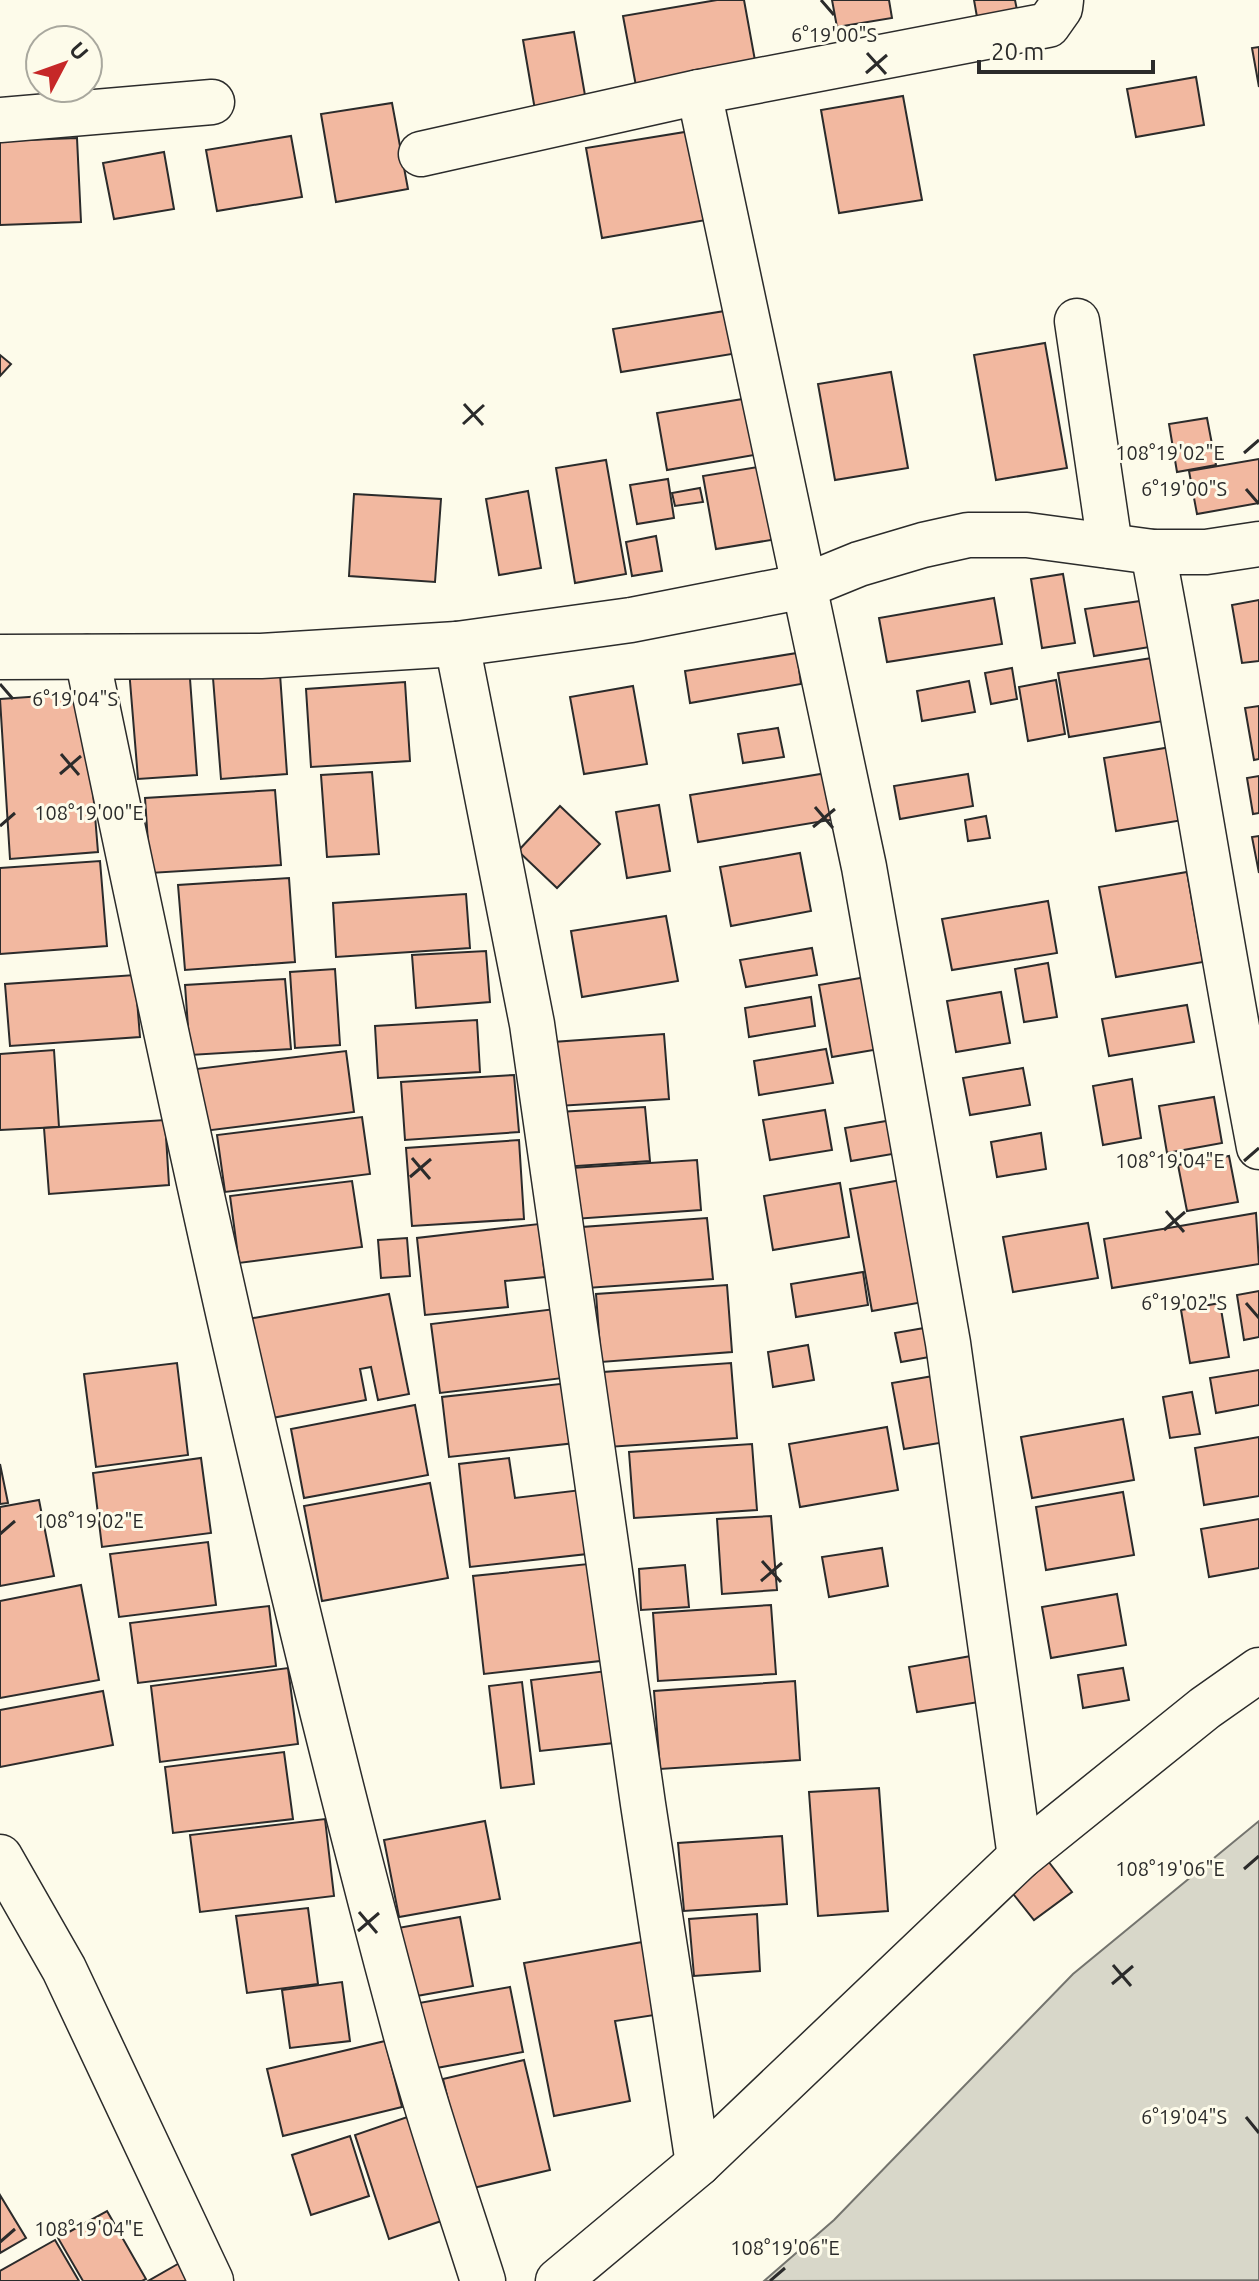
<svg xmlns="http://www.w3.org/2000/svg" width="1259" height="2281" viewBox="0 0 1259 2281" font-family="Ubuntu,sans-serif">
	<rect width="100%" height="100%" fill="#fdfbea"/>
	<path fill="#d8d7c9" stroke="#74746e" stroke-width="2" d="M1259 1821V2280L764 2281 834 2220 1073 1974Z"/>
	<g fill="#f2b8a0" stroke="#2b2b2b" stroke-width="2">
		<path d="M717 0H744L756 66 636 86 623 16Z"/>
		<path d="M832 0H889L892 18 837 27Z"/>
		<path d="M974 0H1015L1017 10 977 17Z"/>
		<path d="M574 32 586 101 535 110 523 40Z"/>
		<path d="M1259 47V87L1252 48Z"/>
		<path d="M1196 77 1204 125 1136 137 1127 89Z"/>
		<path d="M903 96 922 200 839 213 821 110Z"/>
		<path d="M392 103 408 189 336 202 321 114Z"/>
		<path d="M691 131 706 220 602 238 586 148Z"/>
		<path d="M291 136 302 197 217 211 206 150Z"/>
		<path d="M77 138 81 222 0 225V141Z"/>
		<path d="M164 152 174 209 114 219 103 163Z"/>
		<path d="M731 310 738 353 621 372 613 329Z"/>
		<path d="M1045 343 1067 468 996 480 974 355Z"/>
		<path d="M0 355 11 364 0 376Z"/>
		<path d="M891 372 908 468 835 480 818 384Z"/>
		<path d="M755 397 765 453 667 470 657 413Z"/>
		<path d="M1207 418 1216 465 1177 472 1169 424Z"/>
		<path d="M1259 459V503L1197 514 1189 471Z"/>
		<path d="M606 460 626 574 575 583 556 468Z"/>
		<path d="M770 465 783 538 716 549 703 476Z"/>
		<path d="M668 479 674 518 637 524 630 485Z"/>
		<path d="M700 488 703 502 675 506 672 493Z"/>
		<path d="M528 491 541 568 499 575 486 499Z"/>
		<path d="M354 494 441 499 435 582 349 576Z"/>
		<path d="M656 536 662 571 632 576 626 542Z"/>
		<path d="M1063 574 1075 643 1042 648 1031 579Z"/>
		<path d="M994 598 1002 644 887 662 879 618Z"/>
		<path d="M1154 599 1162 645 1094 656 1085 609Z"/>
		<path d="M1259 600V661L1242 663 1232 605Z"/>
		<path d="M797 653 801 684 690 703 685 671Z"/>
		<path d="M1152 658 1163 721 1069 737 1058 673Z"/>
		<path d="M189 665 197 775 138 779 129 669Z"/>
		<path d="M1012 668 1017 699 991 704 985 673Z"/>
		<path d="M280 674 287 774 221 779 213 678Z"/>
		<path d="M1056 680 1065 734 1028 741 1019 687Z"/>
		<path d="M969 681 975 712 922 721 917 691Z"/>
		<path d="M405 682 410 761 311 767 306 689Z"/>
		<path d="M633 686 647 764 584 774 570 697Z"/>
		<path d="M85 693 98 852 10 859 0 699Z"/>
		<path d="M1259 706V759L1254 760 1245 708Z"/>
		<path d="M778 728 784 757 743 763 738 734Z"/>
		<path d="M1171 747 1183 820 1116 831 1104 758Z"/>
		<path d="M372 772 379 854 327 857 321 775Z"/>
		<path d="M827 773 836 819 698 842 690 795Z"/>
		<path d="M968 774 973 806 900 819 894 786Z"/>
		<path d="M1259 776V813L1253 814 1247 778Z"/>
		<path d="M275 790 281 865 150 873 145 798Z"/>
		<path d="M659 805 670 871 627 878 616 812Z"/>
		<path d="M560 806 600 844 557 888 518 851Z"/>
		<path d="M986 816 990 838 968 841 965 820Z"/>
		<path d="M1259 836V873L1252 837Z"/>
		<path d="M800 853 811 911 731 926 720 867Z"/>
		<path d="M100 861 107 946 0 954V868Z"/>
		<path d="M1187 872 1203 962 1116 977 1099 887Z"/>
		<path d="M289 878 295 962 185 970 178 885Z"/>
		<path d="M466 894 470 948 336 957 333 903Z"/>
		<path d="M1048 901 1057 953 952 970 942 919Z"/>
		<path d="M666 916 678 981 582 997 571 931Z"/>
		<path d="M812 948 817 975 746 987 740 960Z"/>
		<path d="M486 951 490 1002 416 1008 412 955Z"/>
		<path d="M1048 963 1057 1017 1024 1022 1015 969Z"/>
		<path d="M335 969 340 1045 295 1048 290 972Z"/>
		<path d="M135 975 140 1037 10 1046 5 984Z"/>
		<path d="M878 975 891 1047 832 1057 819 985Z"/>
		<path d="M285 979 291 1049 190 1055 185 985Z"/>
		<path d="M1001 992 1010 1043 956 1052 947 1001Z"/>
		<path d="M811 997 815 1026 749 1037 745 1008Z"/>
		<path d="M1187 1005 1194 1042 1109 1056 1102 1019Z"/>
		<path d="M477 1020 480 1072 378 1078 375 1026Z"/>
		<path d="M664 1034 669 1099 558 1106 553 1042Z"/>
		<path d="M826 1049 833 1083 759 1095 754 1061Z"/>
		<path d="M54 1050 59 1127 0 1130V1054Z"/>
		<path d="M346 1051 354 1112 204 1131 196 1069Z"/>
		<path d="M1023 1068 1030 1105 970 1115 963 1078Z"/>
		<path d="M514 1075 519 1132 405 1140 401 1082Z"/>
		<path d="M1132 1079 1141 1138 1103 1145 1093 1086Z"/>
		<path d="M1214 1097 1222 1143 1167 1153 1159 1106Z"/>
		<path d="M645 1107 650 1161 562 1167 558 1112Z"/>
		<path d="M825 1110 832 1150 770 1160 763 1120Z"/>
		<path d="M362 1117 370 1174 225 1192 217 1135Z"/>
		<path d="M898 1119 904 1152 851 1161 845 1128Z"/>
		<path d="M165 1120 169 1185 49 1194 44 1128Z"/>
		<path d="M1041 1133 1046 1169 997 1177 991 1142Z"/>
		<path d="M519 1140 524 1219 412 1226 406 1148Z"/>
		<path d="M1229 1156 1238 1202 1187 1211 1178 1165Z"/>
		<path d="M697 1160 701 1210 574 1219 571 1168Z"/>
		<path d="M907 1179 929 1301 872 1311 850 1189Z"/>
		<path d="M352 1181 362 1247 239 1263 230 1196Z"/>
		<path d="M840 1183 849 1237 773 1250 764 1196Z"/>
		<path d="M1256 1213 1259 1264 1112 1288 1104 1239Z"/>
		<path d="M707 1218 713 1279 587 1288 582 1227Z"/>
		<path d="M1088 1223 1098 1278 1013 1292 1003 1237Z"/>
		<path d="M539 1224 545 1277 505 1281 508 1307 425 1315 417 1238Z"/>
		<path d="M407 1238 410 1276 381 1278 378 1240Z"/>
		<path d="M863 1272 868 1305 796 1317 791 1284Z"/>
		<path d="M727 1285 732 1352 601 1362 596 1294Z"/>
		<path d="M1259 1291V1337L1244 1340 1237 1295Z"/>
		<path d="M389 1294 409 1394 378 1400 371 1367 360 1369 366 1400 267 1419 248 1319Z"/>
		<path d="M1220 1303 1229 1357 1190 1363 1181 1310Z"/>
		<path d="M555 1309 563 1378 440 1393 431 1324Z"/>
		<path d="M930 1327 935 1356 901 1362 895 1333Z"/>
		<path d="M808 1345 814 1380 773 1387 768 1352Z"/>
		<path d="M177 1363 188 1455 96 1467 84 1374Z"/>
		<path d="M731 1363 737 1438 608 1447 603 1372Z"/>
		<path d="M1259 1370V1405L1216 1413 1210 1378Z"/>
		<path d="M939 1375 951 1441 904 1449 892 1383Z"/>
		<path d="M569 1383 575 1443 449 1457 442 1397Z"/>
		<path d="M1192 1392 1200 1434 1170 1438 1163 1397Z"/>
		<path d="M415 1405 428 1475 304 1498 291 1429Z"/>
		<path d="M1123 1419 1134 1480 1032 1498 1021 1437Z"/>
		<path d="M887 1427 898 1490 800 1507 789 1444Z"/>
		<path d="M1259 1437V1496L1204 1505 1195 1448Z"/>
		<path d="M752 1444 757 1510 634 1518 629 1452Z"/>
		<path d="M201 1458 211 1533 102 1547 93 1473Z"/>
		<path d="M509 1458 515 1498 581 1490 587 1554 470 1567 459 1464Z"/>
		<path d="M0 1464 8 1503 0 1504Z"/>
		<path d="M430 1483 448 1578 322 1601 304 1506Z"/>
		<path d="M1123 1492 1134 1555 1046 1570 1036 1507Z"/>
		<path d="M39 1500 54 1576 0 1586V1507Z"/>
		<path d="M771 1516 777 1590 722 1594 717 1519Z"/>
		<path d="M1259 1519V1568L1209 1577 1201 1529Z"/>
		<path d="M208 1542 216 1605 119 1617 110 1554Z"/>
		<path d="M882 1548 888 1586 829 1597 822 1557Z"/>
		<path d="M598 1563 609 1660 484 1674 473 1576Z"/>
		<path d="M685 1565 689 1607 641 1610 639 1569Z"/>
		<path d="M81 1585 99 1680 0 1698V1601Z"/>
		<path d="M1117 1594 1126 1645 1051 1658 1042 1607Z"/>
		<path d="M771 1605 776 1674 658 1681 653 1613Z"/>
		<path d="M269 1606 276 1666 138 1683 130 1623Z"/>
		<path d="M971 1656 979 1702 917 1712 909 1667Z"/>
		<path d="M288 1668 298 1744 160 1762 151 1686Z"/>
		<path d="M1123 1668 1129 1700 1083 1708 1078 1675Z"/>
		<path d="M615 1670 623 1742 540 1751 531 1680Z"/>
		<path d="M795 1681 800 1760 660 1769 654 1691Z"/>
		<path d="M522 1682 534 1784 501 1788 489 1686Z"/>
		<path d="M103 1691 113 1745 0 1767V1710Z"/>
		<path d="M284 1752 293 1819 173 1833 165 1767Z"/>
		<path d="M879 1788 888 1911 818 1916 809 1792Z"/>
		<path d="M325 1819 334 1896 200 1912 190 1835Z"/>
		<path d="M485 1821 500 1899 399 1917 384 1840Z"/>
		<path d="M782 1836 787 1904 684 1911 678 1843Z"/>
		<path d="M1048 1861 1072 1892 1034 1920 1010 1890Z"/>
		<path d="M308 1908 318 1984 247 1993 236 1916Z"/>
		<path d="M757 1914 760 1971 694 1976 689 1919Z"/>
		<path d="M460 1917 473 1986 411 1997 398 1928Z"/>
		<path d="M648 1941 661 2014 615 2021 630 2101 554 2116 524 1963Z"/>
		<path d="M342 1982 350 2041 290 2048 282 1990Z"/>
		<path d="M510 1987 523 2052 431 2069 419 2003Z"/>
		<path d="M385 2041 402 2107 283 2136 267 2069Z"/>
		<path d="M524 2060 550 2170 469 2189 443 2079Z"/>
		<path d="M416 2114 450 2218 389 2239 355 2135Z"/>
		<path d="M350 2136 369 2196 311 2215 292 2155Z"/>
		<path d="M0 2195 26 2238 0 2253Z"/>
		<path d="M107 2211 146 2279 142 2281H83L58 2238Z"/>
		<path d="M55 2240 79 2281H0V2271Z"/>
		<path d="M183 2261 194 2281H148Z"/>
	</g>
	<g fill="none" stroke-linecap="round" stroke-linejoin="round">
		<g stroke="#2b2b2b" stroke-width="47">
			<g id="minor">
				<path d="M699 92 864 867 948 1343 1020 1857"/>
				<path d="M0 120 212 102"/>
				<path d="M421 154 699 92 1048 25 1060 8 1061 0"/>
				<path d="M1077 321 1110 546"/>
				<path d="M1153 552C1191 750 1221 949 1259 1147"/>
				<path d="M457 644 532 1024 643 1804 698 2164"/>
				<path d="M0 657 261 656 457 644 631 620 805 586 859 564 923 545 968 535H1027L1153 552H1206L1259 544"/>
				<path d="M87 657C182 1115 281 1572 403 2024 426 2111 456 2196 483 2281"/>
				<path d="M0 1857 64 1969 211 2281"/>
				<path d="M558 2281 698 2164 1020 1857 1205 1708 1259 1670"/>
			</g>
		</g>
		<use href="#minor" stroke="#fdfbea" stroke-width="44"/>
	</g>
	<path fill="none" stroke="#2b2b2b" stroke-width="3" d="M821 0 834 15M867 53 886 74M866 73 887 55M464 404 483 425M463 424 484 405M1244 453 1259 440M1246 489 1259 504M0 684 13 699M61 754 79 775M60 774 81 756M815 807 833 828M0 826 15 813M813 827 835 809M412 1158 430 1179M1244 1161 1259 1148M410 1177 431 1159M1166 1211 1184 1232M1164 1230 1185 1212M1246 1303 1259 1318M0 1534 15 1521M762 1561 781 1582M761 1581 782 1563M1244 1869 1259 1856M359 1912 377 1933M358 1931 379 1913M1113 1965 1131 1986M1112 1984 1133 1966M1246 2117 1259 2133M0 2242 15 2229M770 2281 785 2268"/>
	<g font-size="20" text-anchor="middle" fill="#2b2b2b" stroke="#fdfbea" stroke-width="6" stroke-linejoin="round" paint-order="stroke">
		<text x="834" y="42">6°19'00"S</text>
		<text x="1170" y="460">108°19'02"E</text>
		<text x="1184" y="496">6°19'00"S</text>
		<text x="75" y="706">6°19'04"S</text>
		<text x="89" y="820">108°19'00"E</text>
		<text x="1170" y="1168">108°19'04"E</text>
		<text x="1184" y="1310">6°19'02"S</text>
		<text x="89" y="1528">108°19'02"E</text>
		<text x="1170" y="1876">108°19'06"E</text>
		<text x="1184" y="2124">6°19'04"S</text>
		<text x="89" y="2236">108°19'04"E</text>
		<text x="785" y="2255">108°19'06"E</text>
	</g>
	<g transform="translate(64 64) rotate(49)"><circle r="38" fill="#fdfbea" stroke="#a9a89e" stroke-width="2"/>
	<path d="M0-6L14 30L0 20L-14 30Z" fill="#c62828"/>
	<text y="-12" font-size="22" font-weight="bold" text-anchor="middle" fill="#2b2b2b">U</text>
	</g>
	<path d="M979 60v12h174v-12" fill="none" stroke="#2b2b2b" stroke-width="4"/>
	<text x="991" y="60" font-size="24" fill="#2b2b2b" stroke="#fdfbea" stroke-width="6" paint-order="stroke">20 m</text>
</svg>
